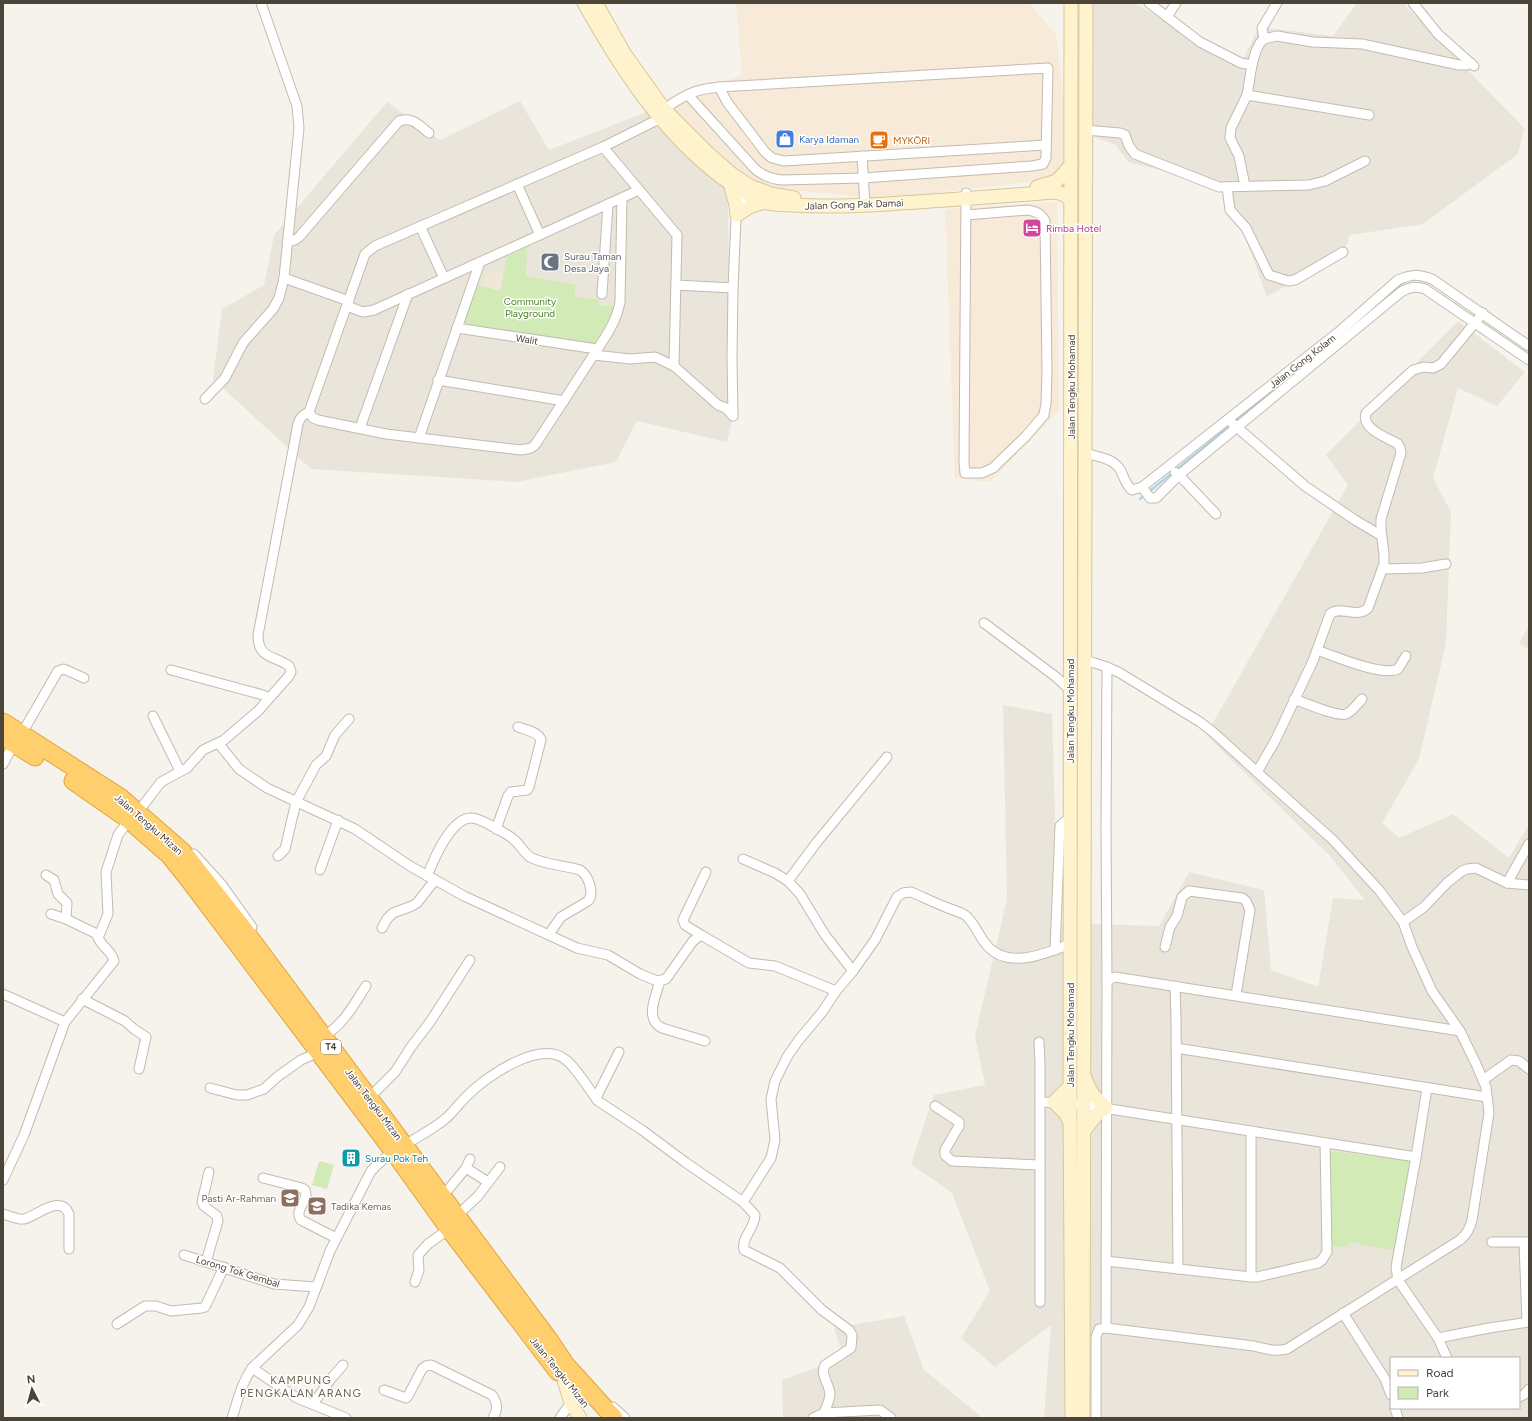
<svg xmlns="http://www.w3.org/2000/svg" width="1532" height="1421" viewBox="0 0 1532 1421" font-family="Figtree,sans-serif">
	<rect width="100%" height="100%" fill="#f6f3ec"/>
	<g fill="#eae5da" fill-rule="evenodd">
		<path d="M1086 3H1134L1241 63 1259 27 1333 36 1357 3H1403L1524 128 1518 154 1423 224 1350 235 1344 252 1267 297 1227 187 1128 162 1116 145 1086 134Z"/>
		<path d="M520 101 549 150 654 109 727 178 733 416 727 442 637 421 616 462 516 482 311 469 213 379 222 309 264 285 274 235 387 102 440 140Z"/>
		<path d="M1458 321 1525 372 1497 406 1458 388 1433 478 1451 512 1446 643 1419 759 1382 823 1399 838 1453 814 1509 858 1529 824V1418H1044L1051 1325 995 1367 961 1338 990 1291 952 1193 911 1164 934 1095 985 1085 975 1036 1007 899 1003 705 1052 714 1058 923 1159 926 1189 872 1264 890 1271 970 1318 987 1333 898 1365 900 1329 855 1206 735 1348 485 1326 455ZM1391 1358H1519V1408H1391Z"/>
		<path d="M1529 626V650L1519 643Z"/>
		<path d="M904 1316 924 1370 983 1418H783L782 1380 844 1358 834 1328Z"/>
	</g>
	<g fill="#f7ead8">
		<path d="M736 3H1029L1056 34 1071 165 1051 179 884 199 750 186 666 101 742 75Z"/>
		<path d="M1057 202 1059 411 990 482 955 478 945 209Z"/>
	</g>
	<path fill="#efe8d6" d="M487 271 504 274 501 291 482 286Z"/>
	<g fill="#d2eab5">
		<path d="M527 247 526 276 575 285 574 297 598 299 599 306H614V311L594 346 462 326 477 285 500 291 507 257Z"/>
		<path d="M1330 1151 1414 1161 1396 1251 1349 1242 1348 1247 1329 1246 1328 1155Z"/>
		<path d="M319 1161 334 1165 327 1189 312 1185Z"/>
	</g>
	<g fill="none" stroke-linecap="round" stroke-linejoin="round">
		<g stroke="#a9d4f2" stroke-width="2.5">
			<path d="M1375 306 1405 281"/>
			<path d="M1235 422 1293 374"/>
			<path d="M1176 470 1231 425"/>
			<path d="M1140 499 1172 473"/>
		</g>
		<g stroke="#c2bbae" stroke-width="11">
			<g id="street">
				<path d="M1149 3 1200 42 1241 63 1252 65"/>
				<path d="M1413 3 1438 34 1474 66"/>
				<path d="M1167 17 1176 3"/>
				<path d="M1264 39 1262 28 1277 3"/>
				<path d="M719 87 727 102 765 152 772 158 784 161 1046 145"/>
				<path d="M1247 95 1369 115"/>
				<path d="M660 112C670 105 682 96 694 92 702 89 711 88 719 87L1048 68 1046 158 1043 164 1032 166 863 178 782 180C771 179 764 176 756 170L688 95"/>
				<path d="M1086 130 1120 133 1125 135 1129 146 1135 154 1219 187 1309 185 1325 181 1365 161"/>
				<path d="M603 147 677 235 674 366"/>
				<path d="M862 156 865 205"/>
				<path d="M517 184 540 235"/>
				<path d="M1245 186 1239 156 1230 138 1231 128 1247 95 1252 65 1256 51 1260 43 1264 39 1277 36 1313 42 1362 44 1459 65H1467L1471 63"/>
				<path d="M1227 187 1230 210 1246 228 1269 275 1288 281 1295 280 1343 252"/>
				<path d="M966 215 1028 210C1036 212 1041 213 1045 221L1047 372 1046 403 1044 415 1026 436 993 468 982 473H965L964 463 966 193"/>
				<path d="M420 226 444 278"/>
				<path d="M287 242 295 240 299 237 399 121C412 116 420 126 429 133"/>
				<path d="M284 278 349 301"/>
				<path d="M676 285 733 288"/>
				<path d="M602 294 608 204"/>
				<path d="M347 306 363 312 374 310 639 190"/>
				<path d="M457 328 597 349"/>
				<path d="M594 355 630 359 655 357 674 366 718 405 726 408 733 416"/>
				<path d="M438 380 564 401"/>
				<path d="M205 399 225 378 243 343 273 309 279 298 284 278 299 128 297 106 261 3"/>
				<path d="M309 412 313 418 318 420 386 434 521 450 531 448 535 445C553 417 571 390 589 362 601 343 616 325 620 302L622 198"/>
				<path d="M733 416 732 358 733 288 736 218 748 190"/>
				<path d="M1232 423 1305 486 1355 520 1382 536"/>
				<path d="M360 428 408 294"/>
				<path d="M419 438 480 262"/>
				<path d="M1085 453C1098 457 1114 458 1121 471 1124 478 1126 485 1132 490L1142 487 1341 330 1398 280C1412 274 1417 274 1432 279L1529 346"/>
				<path d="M1142 487 1150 498H1156L1179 475 1175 472"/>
				<path d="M1216 514 1179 475 1401 292C1410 287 1415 286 1425 289L1529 360"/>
				<path d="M1382 569 1422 568 1446 564"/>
				<path d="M984 623 1056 677 1070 690"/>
				<path d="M1317 650C1334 656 1383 677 1398 669L1406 656"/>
				<path d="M1085 660 1107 667 1120 673 1200 722 1213 732 1257 772 1275 741 1313 661 1330 614C1341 605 1357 619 1368 608L1384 564V554L1381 530V519L1401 453 1400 448 1398 444C1386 437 1361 429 1366 413L1413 370 1424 367 1433 368 1441 364 1483 313"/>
				<path d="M1107 667 1106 826 1107 983"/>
				<path d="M171 670 263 695 269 698"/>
				<path d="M1294 699C1305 703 1337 717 1346 714 1352 712 1358 703 1362 699"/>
				<path d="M153 716 180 771"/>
				<path d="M25 728 58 671 64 669 84 678"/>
				<path d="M219 744 239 769 267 788 355 829 410 866 464 896 577 948 608 955 640 974 657 981 666 979 693 941 701 935 749 963 775 966 836 991 853 971 825 935 800 894 788 881 775 873 743 859"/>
				<path d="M3 764 14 744"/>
				<path d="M1257 772 1333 840 1379 890 1403 922 1424 907 1447 883 1462 871 1467 869 1476 868 1507 883 1529 885"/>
				<path d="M138 812 161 782 187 768 203 750 224 740 258 711 289 676 291 672 289 666C275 655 258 660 258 635L298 424C300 417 303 415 309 412L365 254 375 246 603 147 665 116"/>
				<path d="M496 829 508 796 511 792 527 790 529 787 541 740C539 732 526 730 518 727"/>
				<path d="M194 854 222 885 252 927"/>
				<path d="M278 856 285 849 296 802 316 765 326 756 335 735 349 719"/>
				<path d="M320 870 338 820"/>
				<path d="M46 875 54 880 58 894 67 903 66 919"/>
				<path d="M427 876C434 859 451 817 472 818 481 819 490 825 497 829 502 832 509 835 513 839 520 844 523 852 530 857 544 865 564 865 580 870 588 875 595 893 588 901L561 917 549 934"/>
				<path d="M788 881 817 842 887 757"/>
				<path d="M1507 883 1529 844"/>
				<path d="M51 914 66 919 99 935"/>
				<path d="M1403 922 1412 947 1432 991 1460 1031"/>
				<path d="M382 928 387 919 393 913 412 906 417 903 435 880"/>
				<path d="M701 935 685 925 683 920 706 872"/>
				<path d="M1165 947 1170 927 1177 916 1182 897 1189 891 1242 898 1246 901 1250 910 1236 995"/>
				<path d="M1055 950 1060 826 1064 822 1070 821"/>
				<path d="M853 971 875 940 897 897 903 893 911 892C923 897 935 903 948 908 953 910 960 912 965 915 975 923 977 933 985 943 1006 971 1044 954 1070 944"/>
				<path d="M660 981C656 996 644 1019 662 1028L705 1041"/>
				<path d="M1175 986 1176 1019 1178 1269"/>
				<path d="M3 994 65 1022"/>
				<path d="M82 999 125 1021 134 1029 146 1037 139 1069"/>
				<path d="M330 1032C347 1019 354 1004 366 986"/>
				<path d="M1039 1042 1040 1064V1302"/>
				<path d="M1176 1048 1487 1097"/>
				<path d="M1483 1080 1511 1060 1519 1061 1529 1069"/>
				<path d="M210 1088 237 1095H247L264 1089 277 1077 301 1060 319 1052"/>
				<path d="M1427 1088 1416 1157 1396 1267 1398 1280 1438 1338 1447 1358"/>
				<path d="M374 1093 395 1072 411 1047 430 1022 470 960"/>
				<path d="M596 1098 619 1052"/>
				<path d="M1040 1102 1059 1103"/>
				<path d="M1078 1104 1416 1157"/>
				<path d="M935 1106 959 1122V1126L945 1150V1155L952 1161 1040 1165"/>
				<path d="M410 1142C421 1135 434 1128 444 1120 453 1113 460 1102 469 1094 487 1076 541 1039 566 1060 578 1070 588 1088 598 1101L642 1130 685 1162 743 1202 755 1215C755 1228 741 1238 744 1250L780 1268 822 1310 849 1330 852 1335 851 1348 825 1365C820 1375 829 1383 830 1394 830 1400 826 1407 824 1413"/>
				<path d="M466 1168 488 1182"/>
				<path d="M263 1178 302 1188 305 1190C310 1201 293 1209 301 1220L336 1238"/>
				<path d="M3 1180 24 1135 65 1022 114 961C112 951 102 947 98 938L108 914 106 872 118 835 129 820"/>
				<path d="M447 1191 466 1168 470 1159"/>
				<path d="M743 1202 771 1158 775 1140 771 1099 775 1081 787 1057 798 1041 823 1011 836 991"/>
				<path d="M462 1211 478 1196 500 1167"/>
				<path d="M3 1214C10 1216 18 1220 24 1219 35 1217 61 1193 69 1214V1249"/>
				<path d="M1492 1242H1529"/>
				<path d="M1524 1242 1527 1322"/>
				<path d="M184 1255 274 1284 316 1287"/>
				<path d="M1106 1261 1251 1277H1257L1318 1263 1322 1260 1327 1252 1325 1143"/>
				<path d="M206 1262 218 1221 217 1216 204 1206 202 1202 209 1172"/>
				<path d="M1251 1277V1131"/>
				<path d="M415 1282 419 1270 418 1255 428 1244 449 1229"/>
				<path d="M1343 1313 1385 1379 1391 1395"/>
				<path d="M117 1324 145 1306H156L171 1311 202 1308 205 1307 224 1267"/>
				<path d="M1438 1338 1489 1328 1529 1322"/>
				<path d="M252 1368 297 1398 346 1418"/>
				<path d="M384 1390 406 1398 408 1396 422 1369 426 1366 431 1365 492 1395C498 1404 498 1409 493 1418"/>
				<path d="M1519 1397 1525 1394 1529 1389"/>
				<path d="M313 1404 330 1380 343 1365"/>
				<path d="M613 1407 625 1418"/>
				<path d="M1395 1408 1398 1418"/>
				<path d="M232 1418C238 1400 241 1384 252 1368L298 1325 309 1307 330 1251 371 1171 376 1166 393 1151"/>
				<path d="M560 1418 567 1408 579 1397"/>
				<path d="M813 1418 824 1413 880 1410 891 1418"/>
				<path d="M1096 1418V1337L1099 1329 1106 1328 1254 1346C1266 1349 1275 1352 1287 1349L1460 1240C1466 1235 1470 1229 1472 1220L1489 1113 1488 1104 1486 1087 1476 1064 1460 1031 1115 977 1110 979 1107 983 1106 1328"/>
			</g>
		</g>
		<g stroke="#d6c79b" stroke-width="15">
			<g id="secondary">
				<path d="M584 3C621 69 663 134 724 179 737 188 748 196 763 202 773 205 783 205 793 205 824 207 855 206 887 204 942 200 997 197 1052 192L1060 193 1071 199"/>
				<path d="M596 3 624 53 664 109 707 152 733 175 750 186 771 194 794 198"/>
				<path d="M1071 3 1070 1103 1072 1418"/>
				<path d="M730 183 736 205 737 215"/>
				<path d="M1037 187 1057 181 1071 165"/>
				<path d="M737 215 749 207 764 202"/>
				<path d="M1070 1086 1054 1102 1065 1113 1070 1122"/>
				<path d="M1084 1131 1098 1113 1106 1107C1095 1099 1090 1091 1085 1078"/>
				<path d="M564 1380 571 1403 580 1418"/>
				<path d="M1083 1418 1086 3"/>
			</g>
		</g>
		<g stroke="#e0a43c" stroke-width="19">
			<g id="highway">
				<path d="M3 722 120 797 183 852 245 931 550 1341 566 1365 614 1418"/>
				<path d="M3 737 35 757"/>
				<path d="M73 781 129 820 169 855 189 880 393 1151 449 1229 558 1372"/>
			</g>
		</g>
		<use href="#street" stroke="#fff" stroke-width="9"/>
		<use href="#secondary" stroke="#fff3cd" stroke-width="13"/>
		<use href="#highway" stroke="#ffcf6e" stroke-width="17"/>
	</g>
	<defs>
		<g id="shop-square" transform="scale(1)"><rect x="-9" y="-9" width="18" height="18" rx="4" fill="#3f7fe0" stroke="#fff"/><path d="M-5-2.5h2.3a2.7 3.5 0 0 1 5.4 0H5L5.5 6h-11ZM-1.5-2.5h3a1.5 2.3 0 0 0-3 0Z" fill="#fff"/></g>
		<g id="cafe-square" transform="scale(1)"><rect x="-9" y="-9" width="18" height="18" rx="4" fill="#e8710a" stroke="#fff"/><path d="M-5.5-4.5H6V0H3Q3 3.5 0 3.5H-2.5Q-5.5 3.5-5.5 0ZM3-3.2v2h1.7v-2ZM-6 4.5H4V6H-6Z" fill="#fff"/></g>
		<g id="hotel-square" transform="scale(1)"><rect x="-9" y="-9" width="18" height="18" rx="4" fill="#d1479c" stroke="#fff"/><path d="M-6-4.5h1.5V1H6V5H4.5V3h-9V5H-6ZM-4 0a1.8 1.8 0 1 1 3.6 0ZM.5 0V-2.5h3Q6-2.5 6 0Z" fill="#fff"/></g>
		<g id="mosque-square" transform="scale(1)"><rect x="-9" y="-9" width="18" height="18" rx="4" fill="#6b7280" stroke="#fff"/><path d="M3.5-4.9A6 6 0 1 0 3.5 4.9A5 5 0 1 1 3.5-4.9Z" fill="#fff"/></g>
		<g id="building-square" transform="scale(1)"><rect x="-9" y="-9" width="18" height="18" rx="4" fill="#0f9aa8" stroke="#fff"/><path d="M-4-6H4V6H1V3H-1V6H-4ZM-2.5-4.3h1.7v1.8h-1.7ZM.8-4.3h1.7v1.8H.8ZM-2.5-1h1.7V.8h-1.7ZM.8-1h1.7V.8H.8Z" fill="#fff"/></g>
		<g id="school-square" transform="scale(1)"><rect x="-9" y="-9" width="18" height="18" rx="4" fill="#8d6e63" stroke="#fff"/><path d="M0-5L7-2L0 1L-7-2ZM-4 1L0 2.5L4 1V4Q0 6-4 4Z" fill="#fff"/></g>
	</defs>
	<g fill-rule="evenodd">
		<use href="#shop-square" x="785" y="139"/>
		<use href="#cafe-square" x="879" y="140"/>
		<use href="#hotel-square" x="1032" y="228"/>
		<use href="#mosque-square" x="550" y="262"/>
		<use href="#building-square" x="351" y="1158"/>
		<use href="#school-square" x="290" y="1198"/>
		<use href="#school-square" x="317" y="1206"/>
	</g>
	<g text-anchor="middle" stroke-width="3" stroke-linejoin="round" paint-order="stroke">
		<rect fill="#fff" stroke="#817c74" stroke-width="1" x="321" y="1040" width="20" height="14" rx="3"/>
		<g font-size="9" font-weight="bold" fill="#4b4439">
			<text x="331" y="1050">T4</text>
		</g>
		<g font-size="10" fill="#366cbe" stroke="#fff" text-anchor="start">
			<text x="799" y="143">Karya Idaman</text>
		</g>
		<g font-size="10" fill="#c56008" stroke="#fff" text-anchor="start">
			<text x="893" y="144">MYKŌRI</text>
		</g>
		<g font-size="10" fill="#4b4439" stroke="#fff">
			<text transform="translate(854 204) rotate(-2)" y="4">Jalan Gong Pak Damai</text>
			<text transform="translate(527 339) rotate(9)" y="4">Walit</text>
			<text transform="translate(1302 361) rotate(-38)" y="4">Jalan Gong Kolam</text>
			<text transform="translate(1071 387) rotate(-90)" y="4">Jalan Tengku Mohamad</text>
			<text transform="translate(1070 711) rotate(-90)" y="4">Jalan Tengku Mohamad</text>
			<text transform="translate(149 824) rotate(41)" y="4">Jalan Tengku Mizan</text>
			<text transform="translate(1070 1035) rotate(-90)" y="4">Jalan Tengku Mohamad</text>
			<text transform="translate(374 1104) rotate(53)" y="4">Jalan Tengku Mizan</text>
			<text transform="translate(238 1271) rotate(17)" y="4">Lorong Tok Gembal</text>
			<text transform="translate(560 1372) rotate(51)" y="4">Jalan Tengku Mizan</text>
		</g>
		<g font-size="10" fill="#b23c85" stroke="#fff" text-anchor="start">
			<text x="1046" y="232">Rimba Hotel</text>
		</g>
		<g font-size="10" fill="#5b616d" stroke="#fff" text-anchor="start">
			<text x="564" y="260">Surau Taman<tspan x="564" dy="12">Desa Jaya</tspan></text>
		</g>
		<g font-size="10" fill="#4a7f2a" stroke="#fff">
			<text x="530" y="305">Community<tspan x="530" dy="12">Playground</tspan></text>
		</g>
		<g font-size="10" fill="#0d838f" stroke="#fff" text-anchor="start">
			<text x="365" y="1162">Surau Pok Teh</text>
		</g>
		<g font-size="10" fill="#785e54" stroke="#fff" text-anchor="end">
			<text x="276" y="1202">Pasti Ar-Rahman</text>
			<text x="331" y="1210" text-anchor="start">Tadika Kemas</text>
		</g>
		<g font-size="11" letter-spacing="1" fill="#6e6250" stroke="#fff">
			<text x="301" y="1384">KAMPUNG<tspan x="301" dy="13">PENGKALAN ARANG</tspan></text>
		</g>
	</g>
	<rect width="1532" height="1421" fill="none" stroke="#4b4439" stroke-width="8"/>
	<rect x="1390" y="1357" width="130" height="52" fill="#ffffff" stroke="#b7b4b0"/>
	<rect x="1398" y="1370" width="20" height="6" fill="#fff3cd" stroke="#b7b4b0"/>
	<text x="1426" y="1377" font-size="12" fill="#4b4439">Road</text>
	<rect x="1398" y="1387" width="20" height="12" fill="#d2eab5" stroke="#b7b4b0"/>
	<text x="1426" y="1397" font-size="12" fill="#4b4439">Park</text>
	<g transform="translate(32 1389) rotate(354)" stroke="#ffffff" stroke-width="3" paint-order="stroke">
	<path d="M0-3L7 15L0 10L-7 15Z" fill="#4b4439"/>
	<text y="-6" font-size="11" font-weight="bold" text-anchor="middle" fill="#4b4439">N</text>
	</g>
</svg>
